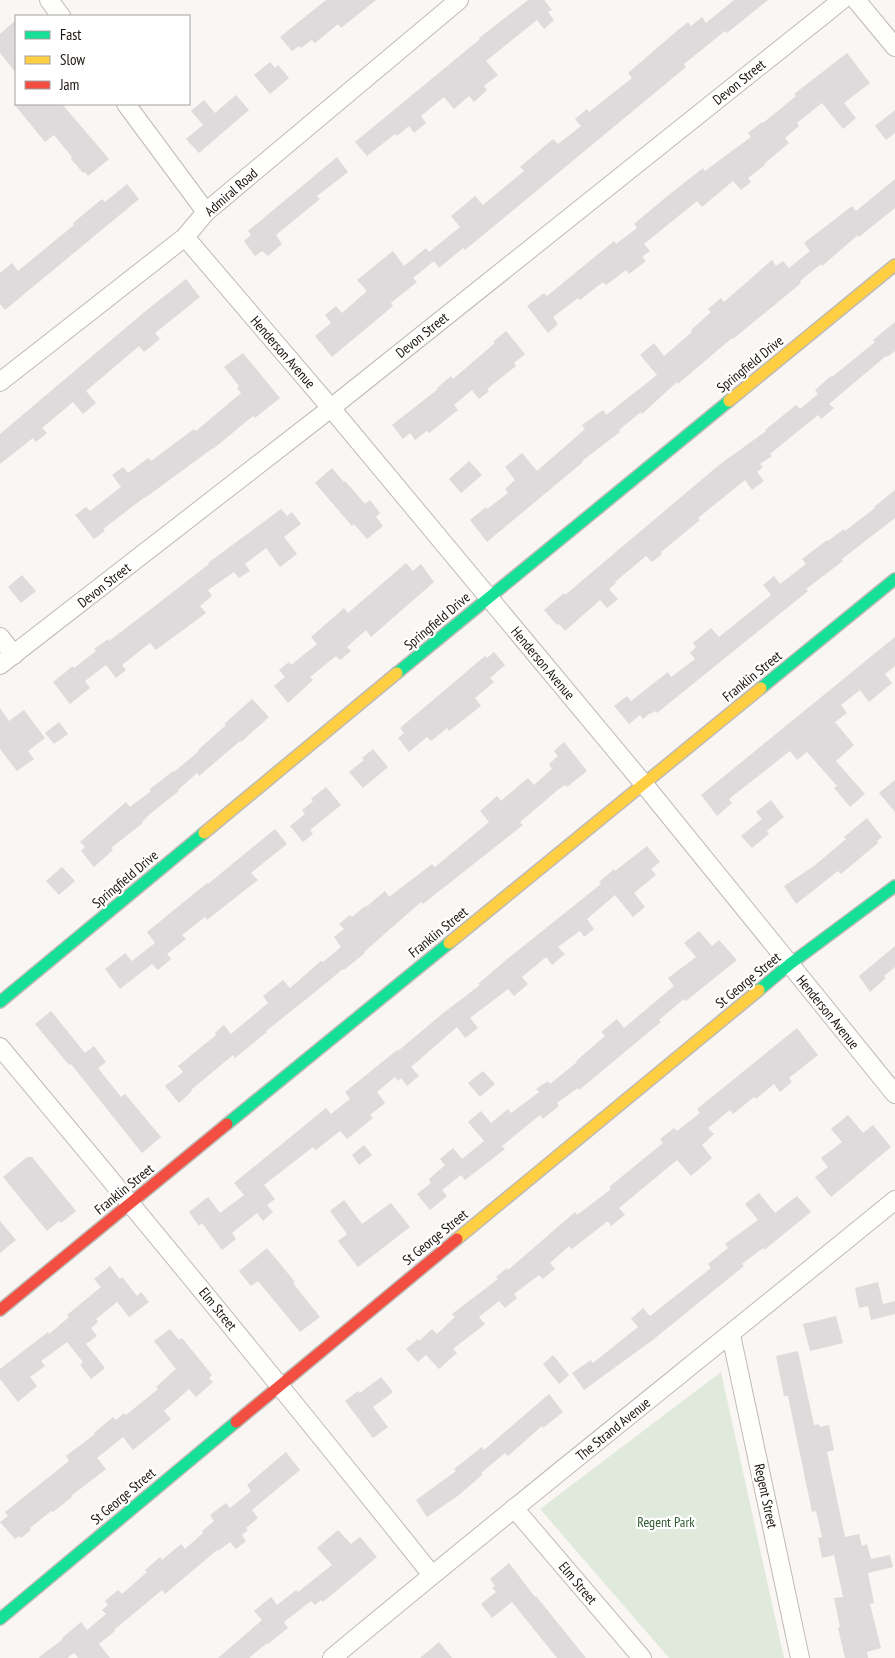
<svg xmlns="http://www.w3.org/2000/svg" width="895" height="1658" viewBox="0 0 895 1658" font-family="'PT Sans Narrow',sans-serif">
	<rect width="100%" height="100%" fill="#faf6f3"/>
	<path fill="#e0eadc" d="M721 1372 784 1658H669L540 1509Z"/>
	<g fill="#dfdadb">
		<path d="M326 0H376L341 28 338 24 315 43 312 40 301 48 299 46 292 51 280 37Z"/>
		<path d="M528 0H544L552 10 548 12 554 20 544 29 537 20 486 61 498 75 484 86 487 90 474 102 469 96 454 109 444 97 421 116 426 123 414 133 409 126 397 136 395 134 367 156 355 142 480 39 479 38Z"/>
		<path d="M734 0H768L727 33 725 31 684 64 686 67 465 250 463 248 439 268 434 261 413 278 417 282 391 303 393 306 332 357 315 336 331 323 325 315 336 306 342 313 367 291 357 280 393 251 404 266 426 248 429 252 460 227 451 216 475 196 483 205 524 171 520 167 553 139 558 144 581 126 575 119 587 109 589 112 632 78 628 73 678 30 688 22 691 26 702 17 706 23Z"/>
		<path d="M16 20V73L0 53V34Z"/>
		<path d="M847 53 870 83 844 103 856 118 843 129 822 103 797 123 799 126 785 138 789 143 764 164 765 165 748 178 751 182 741 190 733 181 702 207 697 201 644 244 650 251 642 257 646 261 629 274 626 270 606 285 603 282 580 300 578 298 553 317 558 324 548 333 527 306 544 293 547 296 614 241 616 244 637 228 634 224 665 198 703 168 705 171 751 137 748 133 762 122 763 123 796 96 794 94Z"/>
		<path d="M270 62 275 68 278 65 289 78 270 94 254 75Z"/>
		<path d="M236 95 249 110 199 153 186 139 203 125 191 111 204 100 215 113Z"/>
		<path d="M14 104H62L109 159 88 176 85 172 83 173 71 159 72 157 54 135 45 142Z"/>
		<path d="M895 110V133L886 140 875 126Z"/>
		<path d="M337 157 348 172 317 196 320 199 276 235 282 244 268 256 262 251 255 256 244 241 251 235 248 231Z"/>
		<path d="M895 179V208L859 237 858 235 822 266 821 264 800 281 801 283 794 289 733 339 732 338 678 384 677 382 642 414 641 412 619 430 620 432 582 461 583 462 487 542 470 520 486 507 487 509 508 493 505 489 515 480 505 467 522 453 537 471 585 429 582 425 603 410 606 415 657 375 640 355 654 343 664 356 692 332 691 330 711 312 708 309 721 298 724 302 772 260 776 266 783 261 789 268 810 251 804 243 852 206 856 211Z"/>
		<path d="M127 184 139 199 5 310 0 304V273L12 263 18 271 74 225 73 223 102 199 105 202Z"/>
		<path d="M186 279 200 297 155 333 160 339 144 352 139 346 86 391 96 403 83 414 73 402 42 428 47 433 36 442 33 438 0 464V434L148 309Z"/>
		<path d="M895 322V351L887 357 886 356 829 404 834 408 821 419 818 415 770 454 772 456 760 464 763 467 757 472 764 481 752 490 745 480 698 518 700 520 661 552 662 554 652 562 646 556 615 582 616 583 609 589 618 599 607 608 600 600 565 631 558 623 557 625 544 610 564 593 565 595 719 465 766 431 765 430 796 405 800 409 818 394 815 390 831 376 832 377 875 342 873 340Z"/>
		<path d="M506 331 525 354 514 363 516 366 487 389 489 391 479 399 472 390 454 405 458 410 429 433 427 431 415 440 410 433 403 439 392 425 438 389 437 388 451 376 453 379 495 343 493 342Z"/>
		<path d="M243 353 280 398 255 418 253 416 213 449V448L145 498V497L103 529 105 531 94 539 75 515 86 507 90 511 121 487 112 475 123 467 128 473 148 458 151 461 194 429 196 431 241 393 237 388 239 386 224 367Z"/>
		<path d="M469 461 482 475 461 493 449 479Z"/>
		<path d="M332 468 344 482 345 481 365 504 370 500 380 513 376 517 383 526 367 539 354 524 352 526 315 483Z"/>
		<path d="M895 490V518L842 559 843 561 806 589 808 591 657 713 655 711 651 714 650 713 643 719 640 715 629 724 614 706 627 696 631 701 668 672 671 677 695 659 690 653 696 647 693 643 711 628 719 637 771 595 763 585 774 576 780 584 806 564 802 559 827 540 828 541 844 529 845 531 875 508 874 507Z"/>
		<path d="M281 509 287 516 292 512 301 524 284 537 297 554 280 567 266 548 245 564 250 571 239 578 234 572 208 590 212 596 200 606 206 613 156 650 150 643 122 665 126 670 116 678 106 665 85 681 90 688 70 704 53 682 73 666 74 668 96 651 94 649 108 639 109 641 151 609 209 564 208 563Z"/>
		<path d="M406 563 413 571 421 564 434 582 371 637 366 630 347 647 351 651 340 660 336 656 310 677 313 680 288 703 274 686 285 677 279 670 289 662 291 665 317 644 311 637 344 608 348 613Z"/>
		<path d="M22 575 36 591 21 603 8 587Z"/>
		<path d="M895 637V666L885 674 892 683 869 702 860 690 841 705 847 713 835 722 854 745 836 761 865 794 850 807 834 788 837 786 807 752 797 760 790 751 729 799 732 803 717 816 701 795Z"/>
		<path d="M494 652 505 665 490 678 494 682 475 698 481 706 449 731 447 728 431 741 427 737 409 752 398 738 404 733 400 728 485 656 487 658Z"/>
		<path d="M252 699 269 717 241 742 240 741 199 776 197 773 178 790 179 791 150 814 142 822 143 823 111 848 113 850 94 867 81 851 85 847 80 842 126 802 130 807 151 791 150 789 173 771 174 772 199 751 198 750 226 725 224 724Z"/>
		<path d="M0 708 9 721 24 710 45 738 28 751 34 759 17 771 0 749Z"/>
		<path d="M59 722 68 734 54 744 45 733Z"/>
		<path d="M564 742 587 771 567 787 565 785 559 789 520 822 523 825 423 904 421 902 364 952 365 953 344 970 343 969 309 997 266 1031 267 1032 235 1058 233 1055 191 1090 192 1091 179 1103 165 1086 183 1072 178 1066 216 1035 215 1033 224 1025 231 1034 268 1003 263 996 283 980 290 988 321 961 323 962 341 947 334 937 344 929 339 924 350 915 352 917 365 906 366 907 385 891 389 897 432 864 435 867 489 822 480 811 497 796 501 801 528 778 534 785 552 769 549 764 558 756 554 751Z"/>
		<path d="M373 749 388 767 363 788 349 772 364 760 362 758Z"/>
		<path d="M895 780V812L879 793Z"/>
		<path d="M326 787 341 805 310 830 313 834 303 842 290 826 305 814 302 810 313 801 311 799Z"/>
		<path d="M771 800 784 817 767 831 769 834 752 848 741 836 762 819 756 812Z"/>
		<path d="M867 818 882 837 877 841 878 843 841 874 838 871 796 904 784 886 814 866 846 839 844 837Z"/>
		<path d="M275 829 287 844 251 873 258 880 207 920 205 917 182 935 186 939 167 954 171 959 158 970 152 964 120 989 105 969 125 953 132 961 155 943 147 932 207 883 208 884Z"/>
		<path d="M647 846 660 862 651 869 656 875 634 893 645 907 633 917 615 895 587 919 594 929 584 937 580 931 558 947 565 954 552 965 546 957 522 977 528 984 514 996 508 989 470 1018 478 1028 465 1038 457 1027 411 1067 419 1076 407 1086 401 1078 398 1081 395 1077 377 1092 385 1103 370 1115 373 1118 347 1139 340 1131 316 1150 313 1147 264 1185 275 1199 267 1205 273 1212 263 1221 257 1213 232 1233 236 1239 222 1250 202 1223 199 1226 189 1212 208 1197 220 1213 244 1195 234 1183 326 1108 331 1114 350 1099 345 1092 397 1050 398 1051 442 1014 480 985 478 984 506 960 601 884 599 882 614 869 615 871Z"/>
		<path d="M62 867 75 881 59 895 46 881Z"/>
		<path d="M699 931 712 946 719 940 737 960 686 1001 684 999 659 1020 661 1022 579 1090 578 1088 557 1103 559 1106 543 1119 540 1115 502 1146 505 1149 465 1180 461 1175 442 1190 447 1196 430 1210 417 1194 431 1183 429 1179 445 1165 440 1159 453 1148 462 1159 484 1141 468 1122 481 1111 491 1123 508 1109 511 1113 539 1092 536 1089 548 1081 550 1084 577 1062 576 1061 605 1036 601 1032 617 1019 624 1028 674 986 668 978 696 957 684 943Z"/>
		<path d="M895 946V967L884 976 886 978 870 992 859 976Z"/>
		<path d="M51 1011 85 1053 94 1046 106 1062 98 1068 121 1097 125 1094 161 1137 142 1153 71 1064 69 1065 35 1024Z"/>
		<path d="M797 1028 818 1055 789 1078 792 1082 780 1092 774 1084 756 1099 754 1097 733 1114 730 1110 708 1128 714 1134 702 1145 712 1158 691 1176 677 1160 619 1208 625 1215 611 1226 608 1221 572 1249 569 1246 550 1263 555 1269 543 1279 539 1275 514 1294 517 1298 505 1308 499 1301 479 1317 485 1324 453 1349 457 1353 439 1369 426 1355 418 1362 406 1349 418 1339 419 1341 432 1329 437 1334 455 1317 452 1314 498 1279 496 1277 507 1268 508 1270 575 1212 577 1215 611 1189 609 1187 663 1143 660 1139 674 1128 677 1131 700 1113 697 1109Z"/>
		<path d="M483 1071 495 1084 480 1097 468 1083Z"/>
		<path d="M848 1115 863 1133 873 1125 891 1147 831 1197 815 1177 828 1167 821 1158 842 1142 831 1129Z"/>
		<path d="M364 1145 372 1155 359 1165 352 1155Z"/>
		<path d="M27 1157H32L76 1211 61 1223 59 1221 47 1231 3 1177Z"/>
		<path d="M759 1193 775 1213 797 1196 811 1212 764 1250 763 1248 742 1264 744 1266 654 1339 584 1390 572 1373 591 1360 593 1363 638 1327 631 1319 643 1308 650 1316 711 1268 708 1264 728 1248 725 1244 758 1220 745 1204Z"/>
		<path d="M344 1200 362 1224 391 1203 410 1227 358 1267 338 1241 347 1234 330 1211Z"/>
		<path d="M0 1221 16 1240 0 1253Z"/>
		<path d="M267 1248 295 1282 293 1283 320 1317 300 1332 258 1281 251 1286 239 1271Z"/>
		<path d="M110 1266 120 1279 122 1277 137 1296 141 1292 149 1302 129 1317 117 1302 96 1319 98 1322 91 1328 97 1336 86 1344 105 1368 91 1379 80 1365 83 1362 67 1342 41 1361 45 1366 30 1377 37 1386 18 1402 0 1379V1369L35 1342 48 1332 49 1334 69 1317 67 1315 101 1287 94 1279Z"/>
		<path d="M878 1282 883 1304 895 1301V1314L871 1320 868 1306 859 1308 855 1288Z"/>
		<path d="M836 1316 843 1343 810 1351 803 1324Z"/>
		<path d="M170 1329 179 1340 182 1338 212 1375 209 1378 213 1382 196 1397 189 1389 164 1411 171 1419 133 1450 123 1437 97 1458 106 1469 71 1496 72 1497 53 1512 51 1511 30 1528 31 1530 21 1538 19 1536 15 1539 0 1522 8 1516 5 1512 69 1461 66 1456 95 1434 94 1433 113 1417 116 1420 124 1413 126 1415 158 1389 156 1387 176 1369 154 1341Z"/>
		<path d="M798 1351 814 1425 819 1424 820 1427 829 1425 834 1450 827 1452 845 1537 859 1534 862 1546 867 1544 871 1559 890 1555 893 1567 868 1573 874 1603 870 1604 881 1648 867 1652 868 1658H845L838 1628 840 1627 834 1598 843 1597 834 1555 822 1558 818 1538 822 1537 816 1511 812 1512 788 1396H784L776 1356Z"/>
		<path d="M553 1355 569 1375 559 1384 543 1364Z"/>
		<path d="M381 1377 393 1392 373 1407 388 1427 373 1438 345 1401 358 1391 360 1393Z"/>
		<path d="M549 1394 563 1412 543 1428 542 1426 508 1456 505 1453 481 1473 482 1475 459 1495 427 1517 416 1500 456 1471 454 1469 482 1447 484 1450Z"/>
		<path d="M286 1452 300 1470 252 1510 258 1518 246 1528 248 1530 242 1535 246 1541 236 1549 230 1542 218 1551 217 1550 165 1594 162 1590 114 1630 115 1631 99 1644 110 1658H78L74 1653 67 1658H38L63 1639 62 1638 81 1622 87 1630 106 1614 102 1610 108 1605 105 1601 118 1590 122 1594 147 1572 145 1570 160 1557 162 1560 181 1544 185 1549 203 1533 202 1531 214 1521 210 1515 226 1503 230 1508 251 1491 247 1485Z"/>
		<path d="M338 1530 351 1544 360 1537 377 1557 323 1602 321 1600 315 1605 311 1601 284 1622 288 1628 268 1644 267 1643 249 1658H218L262 1620 254 1611 271 1597 277 1605 296 1590 298 1592 332 1565 317 1548Z"/>
		<path d="M509 1563 535 1597 536 1596 586 1658H557L512 1602 492 1618 481 1604 496 1592 492 1588 495 1586 490 1579Z"/>
		<path d="M439 1642 452 1658H420Z"/>
	</g>
	<g fill="none" stroke-linecap="round" stroke-linejoin="round">
		<g stroke="#bfbab5" stroke-width="20">
			<g id="street">
				<path d="M49 0 61 16"/>
				<path d="M856 0 895 47"/>
				<path d="M126 104 206 212"/>
				<path d="M185 237 331 408 643 783 895 1094"/>
				<path d="M0 382 185 237 206 212 459 0"/>
				<path d="M0 637 14 655"/>
				<path d="M0 665 331 408 842 0"/>
				<path d="M0 1047C146 1221 290 1397 432 1575"/>
				<path d="M731 1335 800 1658"/>
				<path d="M514 1508 642 1658"/>
				<path d="M332 1658C518 1503 708 1353 895 1200"/>
			</g>
		</g>
		<g stroke="#bfbab5" stroke-width="14">
			<g id="fast">
				<path d="M397 673 729 401"/>
				<path d="M761 688 895 579"/>
				<path d="M759 990 790 964 895 886"/>
				<path d="M0 1002 204 833"/>
				<path d="M227 1124 449 943"/>
				<path d="M0 1619 236 1422"/>
			</g>
		</g>
		<g stroke="#bfbab5" stroke-width="14">
			<g id="slow">
				<path d="M729 401 895 265"/>
				<path d="M204 833 397 673"/>
				<path d="M449 943 761 688"/>
				<path d="M457 1239 759 990"/>
			</g>
		</g>
		<g stroke="#bfbab5" stroke-width="14">
			<g id="jam">
				<path d="M0 1310 227 1124"/>
				<path d="M236 1422 457 1239"/>
			</g>
		</g>
		<use href="#street" stroke="#fefefd" stroke-width="18"/>
		<use href="#fast" stroke="#16e098" stroke-width="11"/>
		<use href="#slow" stroke="#ffcf43" stroke-width="11"/>
		<use href="#jam" stroke="#f24e42" stroke-width="11"/>
	</g>
	<g text-anchor="middle" stroke-width="4.5" stroke-linejoin="round" paint-order="stroke">
		<g font-size="14" fill="#19130e" stroke="#fff">
			<text transform="translate(739 82) rotate(-39)" y="5">Devon Street</text>
			<text transform="translate(231 192) rotate(-41)" y="5">Admiral Road</text>
			<text transform="translate(422 335) rotate(-39)" y="5">Devon Street</text>
			<text transform="translate(283 352) rotate(49)" y="5">Henderson Avenue</text>
			<text transform="translate(750 364) rotate(-39)" y="5">Springfield Drive</text>
			<text transform="translate(104 585) rotate(-38)" y="5">Devon Street</text>
			<text transform="translate(437 621) rotate(-40)" y="5">Springfield Drive</text>
			<text transform="translate(543 663) rotate(50)" y="5">Henderson Avenue</text>
			<text transform="translate(752 676) rotate(-39)" y="5">Franklin Street</text>
			<text transform="translate(125 879) rotate(-40)" y="5">Springfield Drive</text>
			<text transform="translate(438 932) rotate(-39)" y="5">Franklin Street</text>
			<text transform="translate(748 980) rotate(-39)" y="5">St George Street</text>
			<text transform="translate(828 1012) rotate(51)" y="5">Henderson Avenue</text>
			<text transform="translate(124 1189) rotate(-39)" y="5">Franklin Street</text>
			<text transform="translate(435 1237) rotate(-39)" y="5">St George Street</text>
			<text transform="translate(218 1309) rotate(51)" y="5">Elm Street</text>
			<text transform="translate(613 1429) rotate(-39)" y="5">The Strand Avenue</text>
			<text transform="translate(123 1496) rotate(-40)" y="5">St George Street</text>
			<text transform="translate(766 1496) rotate(78)" y="5">Regent Street</text>
			<text transform="translate(578 1583) rotate(50)" y="5">Elm Street</text>
		</g>
		<g font-size="14" fill="#2f5b32" stroke="#fff">
			<text x="666" y="1527">Regent Park</text>
		</g>
	</g>
	<rect x="15" y="15" width="175" height="90" fill="#ffffff" stroke="#a3a19f"/>
	<rect x="25" y="31" width="25" height="8" fill="#16e098" stroke="#a3a19f"/>
	<text x="60" y="40" font-size="15" fill="#19130e">Fast</text>
	<rect x="25" y="56" width="25" height="8" fill="#ffcf43" stroke="#a3a19f"/>
	<text x="60" y="65" font-size="15" fill="#19130e">Slow</text>
	<rect x="25" y="81" width="25" height="8" fill="#f24e42" stroke="#a3a19f"/>
	<text x="60" y="90" font-size="15" fill="#19130e">Jam</text>
</svg>
